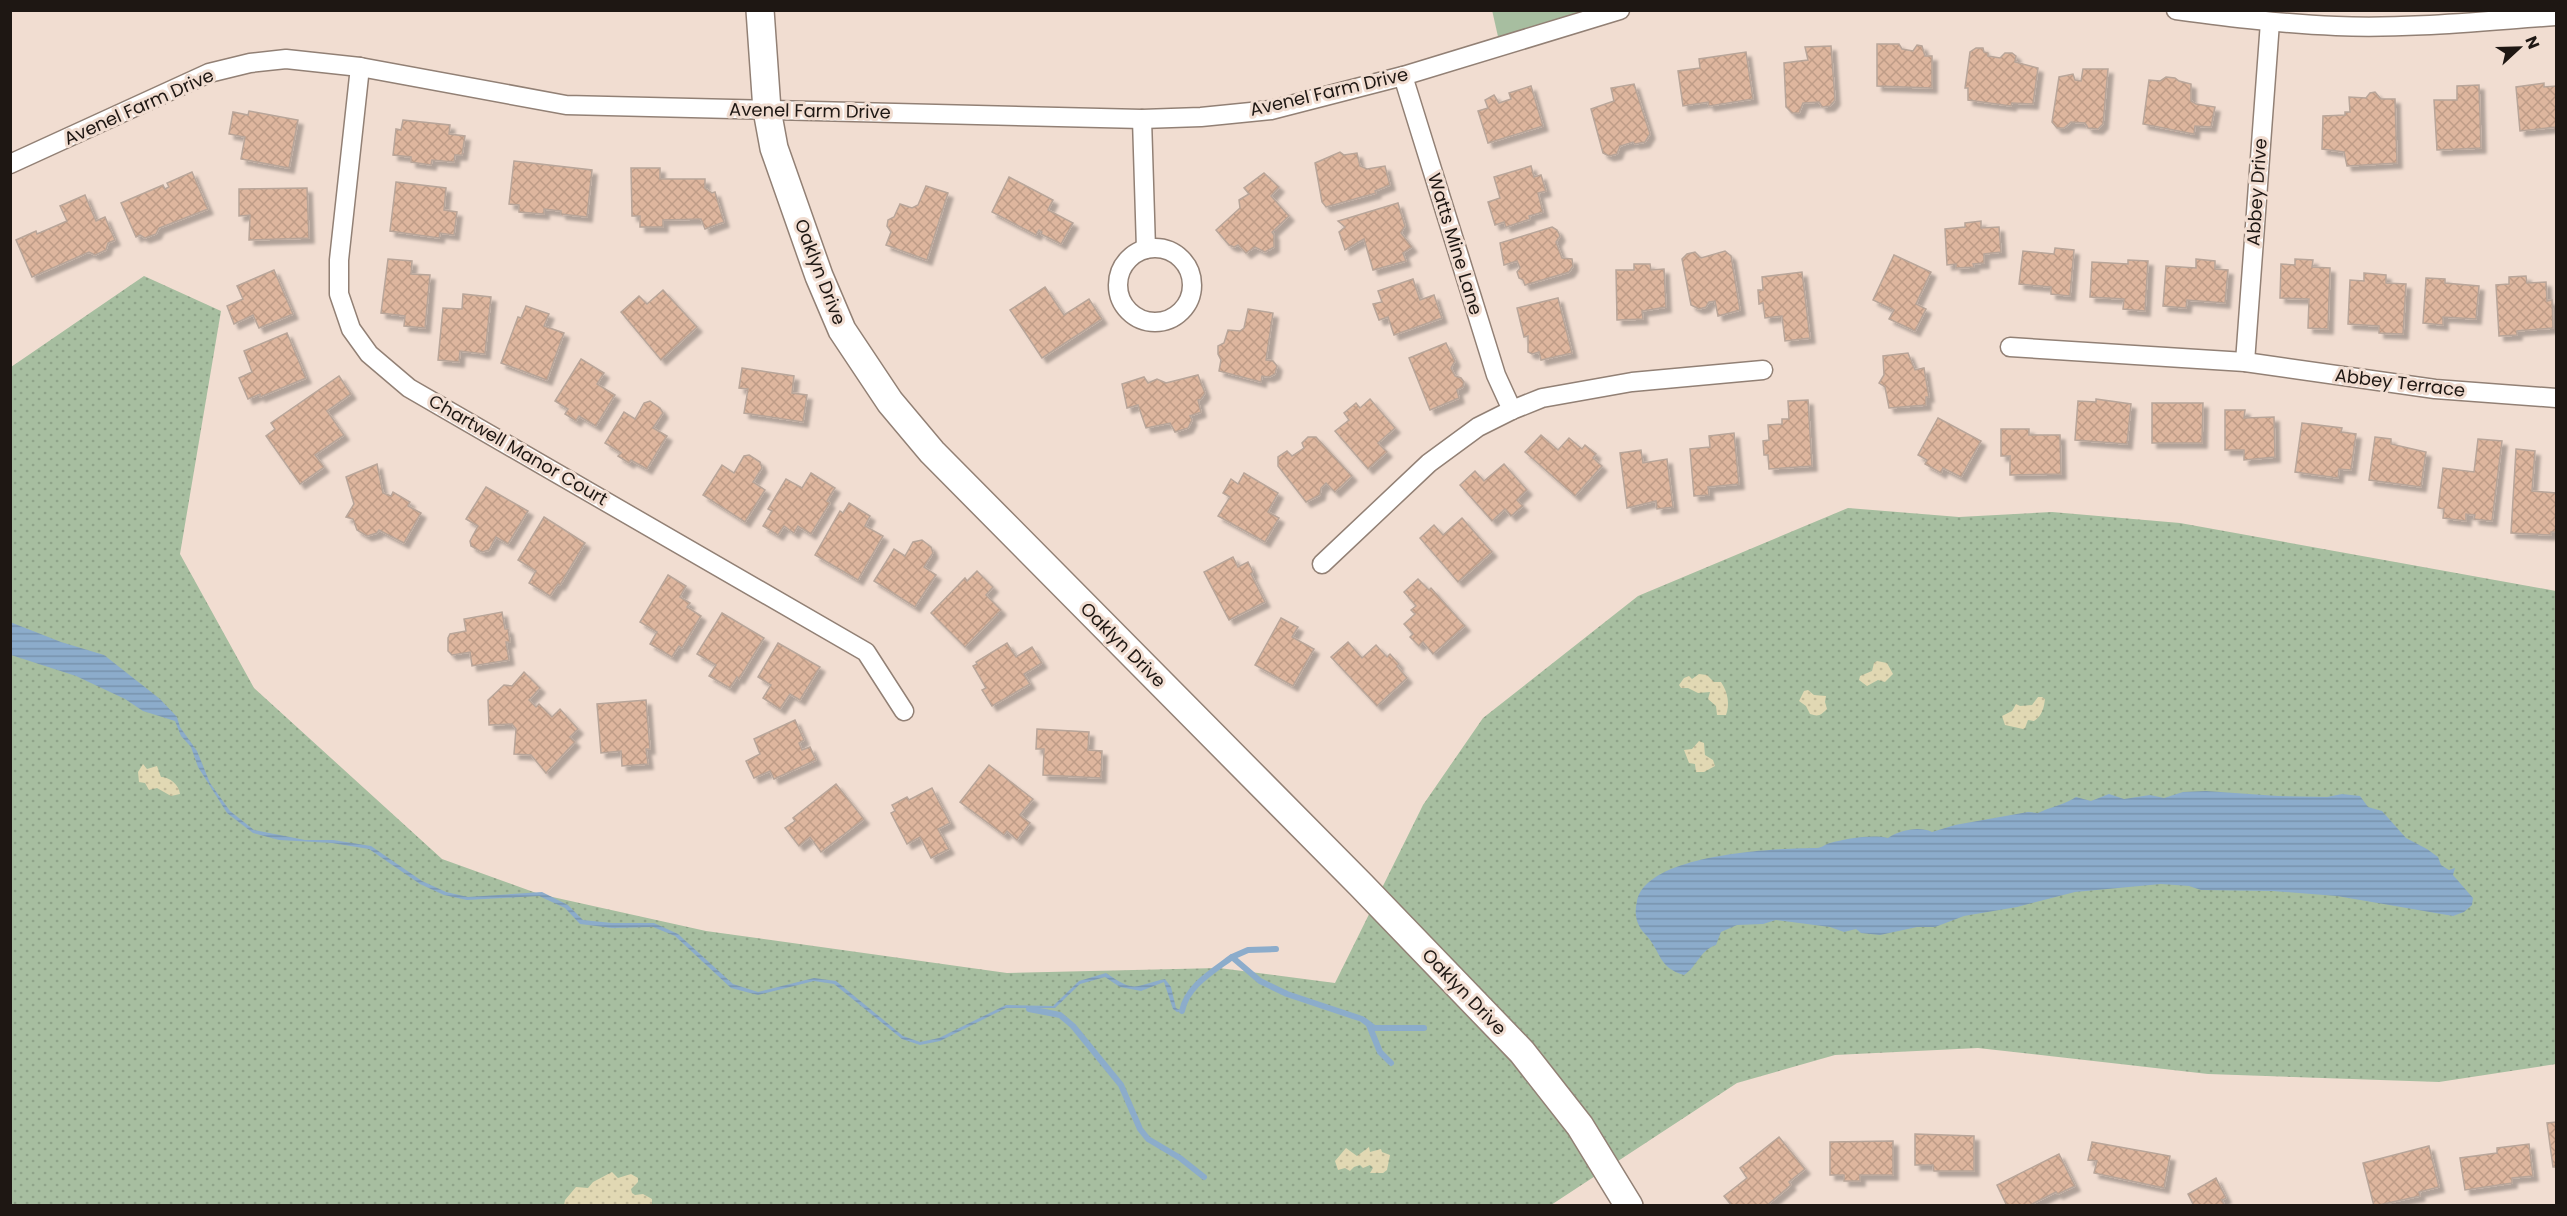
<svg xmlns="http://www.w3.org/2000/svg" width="2567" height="1216" viewBox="0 0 2567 1216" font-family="Poppins,sans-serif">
	<defs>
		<pattern id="grass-dots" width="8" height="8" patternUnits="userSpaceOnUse" patternTransform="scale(1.5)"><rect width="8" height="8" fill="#a7bea0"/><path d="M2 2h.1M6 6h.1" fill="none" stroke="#8fa389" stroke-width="1.8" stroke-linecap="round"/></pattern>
		<pattern id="sand-dots" width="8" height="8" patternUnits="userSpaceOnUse" patternTransform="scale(1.5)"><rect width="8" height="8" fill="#e1d8b3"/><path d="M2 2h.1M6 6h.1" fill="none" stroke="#c1b999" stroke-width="1.8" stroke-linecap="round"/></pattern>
		<pattern id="water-rules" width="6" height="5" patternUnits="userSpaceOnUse" patternTransform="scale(1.5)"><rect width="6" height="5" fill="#8caccb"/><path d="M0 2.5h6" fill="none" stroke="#7893ad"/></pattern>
		<pattern id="building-cross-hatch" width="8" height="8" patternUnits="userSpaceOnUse" patternTransform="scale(1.5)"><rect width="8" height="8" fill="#deb69e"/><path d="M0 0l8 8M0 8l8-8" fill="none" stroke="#be9c87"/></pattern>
		<filter id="shadow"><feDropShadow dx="5" dy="5" stdDeviation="1.5" flood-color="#0004"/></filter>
	</defs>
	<rect width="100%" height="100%" fill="#f1ddd1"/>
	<path fill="url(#grass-dots)" d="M144 276 221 311 180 554 254 688 442 859 539 894 706 931 1007 973 1219 968 1335 983 1423 805 1483 718 1638 596 1848 508 1959 517 2052 512 2180 523 2556 591V1064L2439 1082 2208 1074 1978 1048 1835 1055 1737 1083 1551 1205H11V367Z"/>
	<g fill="url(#sand-dots)">
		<path d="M1877 661 1887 663 1893 674 1885 682 1878 680 1867 686 1859 680 1860 676 1872 671 1874 663Z"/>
		<path d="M1699 674 1707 675 1714 682H1721C1728 692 1730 705 1726 715H1717L1716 706 1708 699 1710 692 1698 693 1688 688H1681L1679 685 1684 678 1689 676 1692 679Z"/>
		<path d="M1808 690 1814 695 1826 696 1825 702 1827 709C1821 715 1819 717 1810 714L1806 706 1799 701 1804 691Z"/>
		<path d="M2038 697H2042L2045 699C2044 708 2042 716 2034 721L2028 720 2025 728 2023 729 2005 725 2002 716 2012 711 2016 704 2020 706 2032 705Z"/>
		<path d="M1699 741 1704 743 1705 755 1713 760 1715 766 1704 772H1696L1695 764 1689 763 1684 750 1692 749Z"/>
		<path d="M143 764 147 769 157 766 161 777C170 777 179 785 180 794L171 796 157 788 149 790 145 783 139 782 138 772Z"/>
		<path d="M1369 1147 1370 1152 1381 1149 1382 1152 1390 1155 1387 1170 1383 1173H1370L1373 1168 1370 1165 1363 1168 1360 1165 1354 1167 1350 1171 1345 1168 1338 1170 1335 1161 1346 1148 1357 1156Z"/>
		<path d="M612 1172 618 1178 631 1174 638 1178V1182L631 1189 632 1193 635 1195 643 1194 652 1199V1205H564L565 1200 576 1187 588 1188 593 1182Z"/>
	</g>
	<path fill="#a7bea0" d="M1492 10 1613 11 1499 41Z"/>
	<g fill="url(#water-rules)">
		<path d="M10 622 61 642 104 655 160 699 177 717 180 727 197 751 210 783 230 811 254 830 305 840H333L371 846 422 881 446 892 468 897 542 892 568 905 583 920 612 923H654L678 934 733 984 758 992 814 978 836 981 903 1036 920 1042 939 1038 1006 1005 1053 1006 1079 981 1106 973C1137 994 1133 986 1165 979L1171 987 1176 1008 1182 1011 1177 1012 1173 1009 1164 982 1141 991 1120 987 1105 977 1080 984 1055 1008H1006L940 1041 920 1045 902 1039 834 984 814 981 758 995 731 988 675 936 653 927 612 928 580 924 565 908 539 896 467 900 444 895 420 884 369 849 332 843 279 840 253 833 227 813 198 767 191 747 181 736 175 721 143 711 125 699 76 676 11 655Z"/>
		<path d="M2206 791 2278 796 2327 797 2342 794 2360 796 2368 807 2382 811 2406 838 2427 849 2438 857 2441 865 2449 870 2455 868 2453 875 2473 898 2472 905 2464 912 2453 916 2337 896 2273 891 2201 890 2189 886 2161 884 2075 892 2017 907 1964 916 1935 927H1917L1880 935 1861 933 1856 929 1844 932 1830 927 1776 920 1763 924 1737 925 1721 932 1716 945C1700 950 1697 967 1684 975 1657 967 1662 952 1645 934 1636 924 1634 914 1637 901 1646 853 1779 848 1817 848 1822 848 1825 844 1830 843 1846 839 1871 834 1888 838 1900 830 1919 826 1932 832L1955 825 2028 812 2038 813C2050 807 2064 805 2076 797L2091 801 2109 794 2124 799 2150 795 2164 798 2183 792Z"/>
	</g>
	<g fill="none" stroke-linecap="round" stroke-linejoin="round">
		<g stroke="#8caccb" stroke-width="6">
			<path d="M1232 957 1248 950 1276 949"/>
			<path d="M1029 1009 1060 1015 1073 1026 1121 1085 1140 1129 1148 1139 1180 1158 1204 1177"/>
			<path d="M1182 1011C1187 986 1212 972 1232 957L1260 981 1287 994 1362 1019 1374 1028H1424"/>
			<path d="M1369 1025 1380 1052 1391 1063"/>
		</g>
	</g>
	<g fill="url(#building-cross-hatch)" stroke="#b8a599" stroke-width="1.5" filter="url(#shadow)">
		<path d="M1877 44H1899L1902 49 1913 51 1917 45 1922 46 1925 56H1932V88L1877 86Z"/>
		<path d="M1831 46 1835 100 1830 106 1822 107 1819 102 1803 103 1799 113H1792L1786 107 1784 63 1808 60 1805 47Z"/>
		<path d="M1976 48H1983L1984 52 1988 53V56L2000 58 2005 53H2012L2016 56 2015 62 2038 68 2033 104 2012 103 2011 106 1968 100V88H1965L1970 52Z"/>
		<path d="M1746 52 1753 99 1709 106 1708 102 1683 106 1678 71 1700 68 1699 59Z"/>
		<path d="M2083 69H2108L2103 124 2098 129 2088 128 2085 123 2071 122 2064 128H2057L2052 122 2059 77 2073 74 2075 80 2081 81Z"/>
		<path d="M2166 77 2175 78 2179 81 2191 84V101L2196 104 2215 107 2211 127 2195 126 2194 134 2143 124 2149 80 2160 81Z"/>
		<path d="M2544 83V87L2556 86V127L2520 131 2516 87Z"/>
		<path d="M1634 84 1650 134 1645 142 1635 144 1633 142 1620 146 1617 154 1609 156 1603 153 1591 109 1614 101 1611 88Z"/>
		<path d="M2479 85 2481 148 2437 150 2434 100H2457V86Z"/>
		<path d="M1531 86 1543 126 1488 143 1478 111 1488 108 1485 100 1494 95 1499 103 1511 99 1509 93Z"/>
		<path d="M2375 92 2381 99H2395L2397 163 2347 166 2344 152 2322 149 2323 116 2345 115V112H2350L2349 97 2366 98 2370 93Z"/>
		<path d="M249 111 298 120 289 168 241 159 245 137 229 134 233 112 248 115Z"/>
		<path d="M403 120 450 125 449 134 465 136 462 155H455L454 162 432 160 431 165 411 162V157L393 155 396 129 401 130Z"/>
		<path d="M1340 152 1344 155 1357 153 1360 166 1367 169 1385 166 1390 185 1375 191 1376 193 1326 207 1322 202 1315 163Z"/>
		<path d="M514 161 592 170 587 217 561 214V211L544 209V214L519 212V205L509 204Z"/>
		<path d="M1531 166 1534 177 1541 175 1546 191 1538 193 1543 212 1529 216 1530 219 1506 227 1504 222 1495 225 1488 202 1500 198 1494 177Z"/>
		<path d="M631 168H660V179H705V188L712 193 715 192 724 222 705 229 701 219 663 220V227H640V216H632Z"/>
		<path d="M192 172 208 209 159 228 156 234 145 238 140 235 136 237 121 203 163 185 165 189 169 187 167 183Z"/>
		<path d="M1264 173 1279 187 1271 196 1289 216 1272 232 1274 235V247L1265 252 1255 247 1246 253 1238 245 1234 247 1229 245 1216 230 1240 208 1239 200 1249 194 1244 188Z"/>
		<path d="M1009 177 1053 200 1048 210 1073 223 1061 244 1041 234 1042 232 1039 230 1036 235 992 212Z"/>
		<path d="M396 182 446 188 444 210 457 212 454 235 440 233 439 238 390 231Z"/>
		<path d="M926 186 948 193 927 260 886 245 891 232 887 226 888 220 894 217 900 204 912 208 918 205Z"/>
		<path d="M307 188 309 238 249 240 250 215 239 216V189Z"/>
		<path d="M85 195 96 221 105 217 115 240 108 243 106 250 95 255 89 252 32 277 16 240 36 231 37 234 67 221 60 206Z"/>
		<path d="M1398 203 1405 226 1401 233 1412 247 1403 253 1406 261 1373 270 1364 239 1345 250 1339 232 1345 227 1338 221Z"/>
		<path d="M1981 221V228L1999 227 2001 252 1984 254V263L1973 264 1974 267 1956 268V264L1947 265 1945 229 1965 227V223Z"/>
		<path d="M1552 227 1557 230 1560 236 1556 242 1562 258 1572 259 1573 266 1569 272 1525 285 1523 280 1519 278 1517 272 1520 268 1517 261 1504 265 1500 243Z"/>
		<path d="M2055 248 2074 250 2070 296 2051 294V287L2019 284 2023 251 2054 254Z"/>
		<path d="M1725 251 1731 256 1740 310 1718 316 1715 301 1709 302 1706 307 1699 309 1691 305 1682 259 1687 254 1695 252 1701 258Z"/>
		<path d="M1894 255 1931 272 1916 304 1926 309 1915 331 1889 319 1894 310 1873 300Z"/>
		<path d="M388 259 412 261 411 274 430 275 425 328 404 326 405 316 381 313Z"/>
		<path d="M2196 259 2215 261V269L2228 270 2225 303 2187 300 2186 308 2163 306 2166 266 2196 268Z"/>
		<path d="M2295 259 2313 260 2312 267 2330 268 2328 329 2308 328 2309 299 2280 298 2281 264 2295 265Z"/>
		<path d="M2128 260 2148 261 2145 311 2123 309 2124 299 2090 297 2092 262 2128 264Z"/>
		<path d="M1634 264H1650L1651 270 1664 269 1666 307 1642 311 1643 319 1617 320 1616 270H1634Z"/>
		<path d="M274 270 293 314 259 328 253 315 234 324 227 306 243 299 237 286Z"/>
		<path d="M1802 272 1810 338 1785 341 1782 316 1765 318 1763 303 1759 304 1758 290H1763L1762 277Z"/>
		<path d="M2364 273 2386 275V283L2406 284 2403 334 2379 333V326L2348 324 2350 280 2364 281Z"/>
		<path d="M2526 276 2527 283 2546 282 2547 301 2552 300 2553 328 2517 331V335L2499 336 2496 285 2509 284V277Z"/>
		<path d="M2426 278 2445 279V283L2479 286 2476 319 2443 317V325L2423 323Z"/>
		<path d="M1413 279 1420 300 1434 295 1442 318 1394 335 1388 317 1379 320 1373 304 1382 302 1378 291Z"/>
		<path d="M1045 287 1064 315 1089 299 1102 319 1042 358 1010 310Z"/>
		<path d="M663 290 697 327 661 360 621 312 639 296 647 304Z"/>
		<path d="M463 294 491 297 485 354 460 351 459 362 438 360 443 308 462 309Z"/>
		<path d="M1558 298 1572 353 1541 360 1539 352 1532 354 1528 352V336L1524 337 1517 308Z"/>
		<path d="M526 306 549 314 544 326 564 333 547 380 501 363 518 317 521 318Z"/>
		<path d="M1248 309 1273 313 1266 360 1273 361 1277 366 1275 374 1269 377 1262 376 1261 382 1219 371 1221 360 1218 354V346L1224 343 1228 330 1240 331 1244 328Z"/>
		<path d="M287 333 306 378 260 397V394L248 399 239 378 252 372 244 351Z"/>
		<path d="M1446 343 1455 361 1451 368 1455 376 1461 378 1464 382 1463 387 1457 390 1459 398 1430 410 1409 358Z"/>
		<path d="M1908 353 1915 370 1924 368 1929 397H1926V405L1889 408 1885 387 1879 383 1884 375 1883 356Z"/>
		<path d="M581 359 604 373 597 384 615 395 596 426 579 416 576 421 565 414 568 409 555 401Z"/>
		<path d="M742 368 794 376 792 393 807 395 803 422 744 413 748 389 739 388Z"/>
		<path d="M1198 375 1205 393 1201 399 1198 400 1201 412 1190 416 1192 420 1188 428 1175 432 1170 423 1146 428 1138 405 1127 408 1122 384 1144 377 1148 383 1157 379 1166 383Z"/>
		<path d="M339 376 351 394 327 411 344 435 315 455 324 467 300 484 266 436 275 429 271 423Z"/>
		<path d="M1370 399 1395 428 1378 443 1387 452 1368 469 1335 431 1349 420 1344 413 1356 403 1360 408Z"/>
		<path d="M2096 399 2131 404 2127 444 2075 440 2078 401 2096 402Z"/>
		<path d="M1808 400 1812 466 1769 469 1768 455H1764L1763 441 1769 440 1768 425 1782 424V419H1789L1788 401Z"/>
		<path d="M650 401 660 408 663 413 653 428 667 436 647 469 631 460 629 463 618 456 621 453 605 443 624 412 635 419 644 403Z"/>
		<path d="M2152 403H2203L2202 443H2152Z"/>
		<path d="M2225 410H2245L2244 418 2274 417 2275 457 2244 460V450H2225Z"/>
		<path d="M1938 418 1981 441 1961 477 1943 468 1941 473 1925 464 1927 460 1918 455Z"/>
		<path d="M2302 423 2342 428 2341 432 2356 434 2351 470 2339 469 2338 478 2295 472Z"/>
		<path d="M2001 429H2029V435H2060L2061 474 2010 475V456H2001Z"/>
		<path d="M1734 433 1739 484 1708 487 1709 495 1694 496 1690 449 1710 447 1709 436Z"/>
		<path d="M1541 435 1558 450 1569 438 1582 449 1585 445 1596 454 1593 458 1602 466 1575 496 1525 452Z"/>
		<path d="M1308 437H1316L1352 476 1335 492 1326 483 1321 488 1320 495 1306 502 1278 466V457L1287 451 1292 456 1304 448 1302 443Z"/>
		<path d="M2375 437 2391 439V444L2426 452 2421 487 2369 480Z"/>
		<path d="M2478 439 2502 441 2492 521 2474 519 2475 515 2466 514V521L2443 518 2444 509 2438 508 2443 468 2474 472Z"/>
		<path d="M2516 449 2535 451 2532 491 2556 493V532H2551V535L2511 533Z"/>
		<path d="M1641 450 1643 463 1667 459 1673 507 1657 509 1656 501 1627 508 1620 453Z"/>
		<path d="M749 455 760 462 762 468 753 482 765 490 745 522 703 495 722 465 734 473 744 456Z"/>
		<path d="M377 464 383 493 391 496 393 492 410 502 408 506 421 513 404 543 379 530 377 533 367 536 357 530 353 519 346 517 354 504 346 477Z"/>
		<path d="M1504 464 1527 490 1517 500 1523 506 1511 516 1505 509 1492 521 1460 485 1475 471 1484 481Z"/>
		<path d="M811 473 835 488 827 501 830 503 811 534 798 526 794 533 784 526 778 535 763 526 772 511 768 509 786 479 802 488Z"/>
		<path d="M1244 473 1278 493 1268 512 1279 518 1265 542 1218 516 1230 497 1223 493 1231 479 1238 484Z"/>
		<path d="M486 487 528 511 508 544 496 537 489 550 482 552 471 546 470 541 478 526 466 519Z"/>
		<path d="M849 503 870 516 865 526 883 536 858 580 815 555 840 511 843 513Z"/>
		<path d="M544 517 585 543 560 585 558 584 550 596 529 583 536 571 518 560Z"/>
		<path d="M1462 518 1492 552 1458 582 1420 538 1434 525 1443 535Z"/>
		<path d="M922 540 931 547 933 553 924 567 936 575 915 607 874 581 894 549 905 556 913 542Z"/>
		<path d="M1233 557 1238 567 1248 562 1253 572 1251 574 1265 602 1229 620 1204 572Z"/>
		<path d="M977 571 993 587 986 595 1001 610 965 647 931 613 965 578 967 581Z"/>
		<path d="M668 575 686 586 680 597 690 603 687 607 701 616 682 648 679 646 672 657 650 644 657 632 640 622Z"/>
		<path d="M1418 579 1429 590 1431 588 1465 626 1433 654 1423 642 1419 646 1410 637 1413 634 1404 624 1415 614 1411 610 1416 606 1404 592Z"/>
		<path d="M502 612 505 629H508L510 642H506L509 660 472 666 470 652 452 655 448 651V638L450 634 466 631 464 619Z"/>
		<path d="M722 613 764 638 739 679 737 677 730 688 709 676 716 665 697 654Z"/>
		<path d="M1281 618 1298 627 1292 637 1314 649 1293 686 1255 665Z"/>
		<path d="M1348 642 1362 658 1376 645 1387 657 1390 654 1399 664 1397 666 1407 678 1377 706 1331 657Z"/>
		<path d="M778 643 820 667 800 700 790 694 780 709 763 698 771 685 758 677Z"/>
		<path d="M1007 643 1016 657 1032 647 1042 663 1024 674 1030 684 992 706 982 690 986 688 973 666 977 664 976 662Z"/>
		<path d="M524 672 540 688 529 700 536 707 539 704 552 717 560 709 578 729 570 737 575 742 546 773 531 755 514 754 516 729 512 724 489 725 488 700 504 685 512 686Z"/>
		<path d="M646 700 650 749H646L648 764 622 766 621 751 601 753 597 704Z"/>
		<path d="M795 720 804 740 799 743 802 750 810 747 816 760 774 779 770 771 754 778 746 761 760 754 754 739Z"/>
		<path d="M1037 729 1089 732 1088 750 1102 751 1101 778 1043 775 1044 749H1036Z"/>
		<path d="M989 765 1033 799 1020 815 1030 823 1017 840 1007 831 1004 835 960 802Z"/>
		<path d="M836 784 864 819 821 852 810 837 799 846 785 828 795 821 793 818Z"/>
		<path d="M932 788 950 823 938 829 949 849 931 858 920 837 907 844 891 813 895 811 892 805 907 797 909 800Z"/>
		<path d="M2556 1122V1167H2553L2547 1123Z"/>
		<path d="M1915 1134 1974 1136V1171H1934L1933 1165H1915Z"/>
		<path d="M1779 1137 1805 1169 1789 1182 1791 1185 1766 1206H1732L1724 1196 1747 1178 1740 1168Z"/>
		<path d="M1893 1141V1175H1860V1181H1844V1175H1830V1142Z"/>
		<path d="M2092 1142 2170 1156 2164 1188 2094 1173 2097 1161 2088 1160Z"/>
		<path d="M2529 1144 2533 1176 2512 1178V1183L2465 1190 2460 1158 2497 1153V1148Z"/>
		<path d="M2429 1146 2439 1187 2419 1192 2420 1196 2374 1206 2363 1163Z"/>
		<path d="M2059 1154 2075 1186 2058 1194 2056 1192 2028 1206H2007L1997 1185Z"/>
		<path d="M2216 1178 2226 1198 2222 1200 2225 1206H2194L2188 1194Z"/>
	</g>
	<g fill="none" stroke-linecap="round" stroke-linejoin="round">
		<g stroke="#928075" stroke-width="21">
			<g id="street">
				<path d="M2176 10C2229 17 2282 24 2336 26 2409 29 2483 21 2556 16"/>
				<path d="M360 67 339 260V294L351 329 369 354 409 388 866 652 904 711"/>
				<path d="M1403 76 1496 375 1512 410"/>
				<path d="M1142 119 1146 249"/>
				<path d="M10 164 209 73 250 63 286 59 360 67 566 105 1142 119 1201 117 1271 110 1403 76 1620 10"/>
				<circle cx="1155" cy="285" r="37"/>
				<path d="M2010 347 2245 362 2435 389 2556 398"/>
				<path d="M2245 362 2270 22"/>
				<path d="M1322 564 1429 463 1478 427 1512 410 1542 398 1632 382 1763 370"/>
			</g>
		</g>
		<g stroke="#928075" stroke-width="30">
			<path id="secondary" d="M760 10 767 110 774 148 819 276 842 330 890 402 932 452 1361 885 1522 1052 1580 1126 1629 1206"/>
		</g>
		<use href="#street" stroke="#fff" stroke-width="18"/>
		<use href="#secondary" stroke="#fff" stroke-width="27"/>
	</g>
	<g text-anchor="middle" stroke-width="6" stroke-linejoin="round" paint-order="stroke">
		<g font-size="18" fill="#1e1713" stroke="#f1ddd1">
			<text transform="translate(1329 92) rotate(-13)" y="6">Avenel Farm Drive</text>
			<text transform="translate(139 107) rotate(-24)" y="6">Avenel Farm Drive</text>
			<text transform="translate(810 111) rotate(1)" y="6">Avenel Farm Drive</text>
			<text transform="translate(2257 192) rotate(-86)" y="6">Abbey Drive</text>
			<text transform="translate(1455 244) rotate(73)" y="6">Watts Mine Lane</text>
			<text transform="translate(820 272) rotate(69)" y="6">Oaklyn Drive</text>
			<text transform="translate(2400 383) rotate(7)" y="6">Abbey Terrace</text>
			<text transform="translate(518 450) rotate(30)" y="6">Chartwell Manor Court</text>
			<text transform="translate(1123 645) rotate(45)" y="6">Oaklyn Drive</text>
			<text transform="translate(1464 992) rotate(46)" y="6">Oaklyn Drive</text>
		</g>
	</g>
	<rect width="2567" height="1216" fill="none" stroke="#1e1713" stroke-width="24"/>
	<g transform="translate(2519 48) rotate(68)" stroke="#f1ddd1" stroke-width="4.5" paint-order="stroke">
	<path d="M0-4.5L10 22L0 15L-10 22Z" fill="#1e1713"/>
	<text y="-9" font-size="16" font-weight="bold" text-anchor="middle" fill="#1e1713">N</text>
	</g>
</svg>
